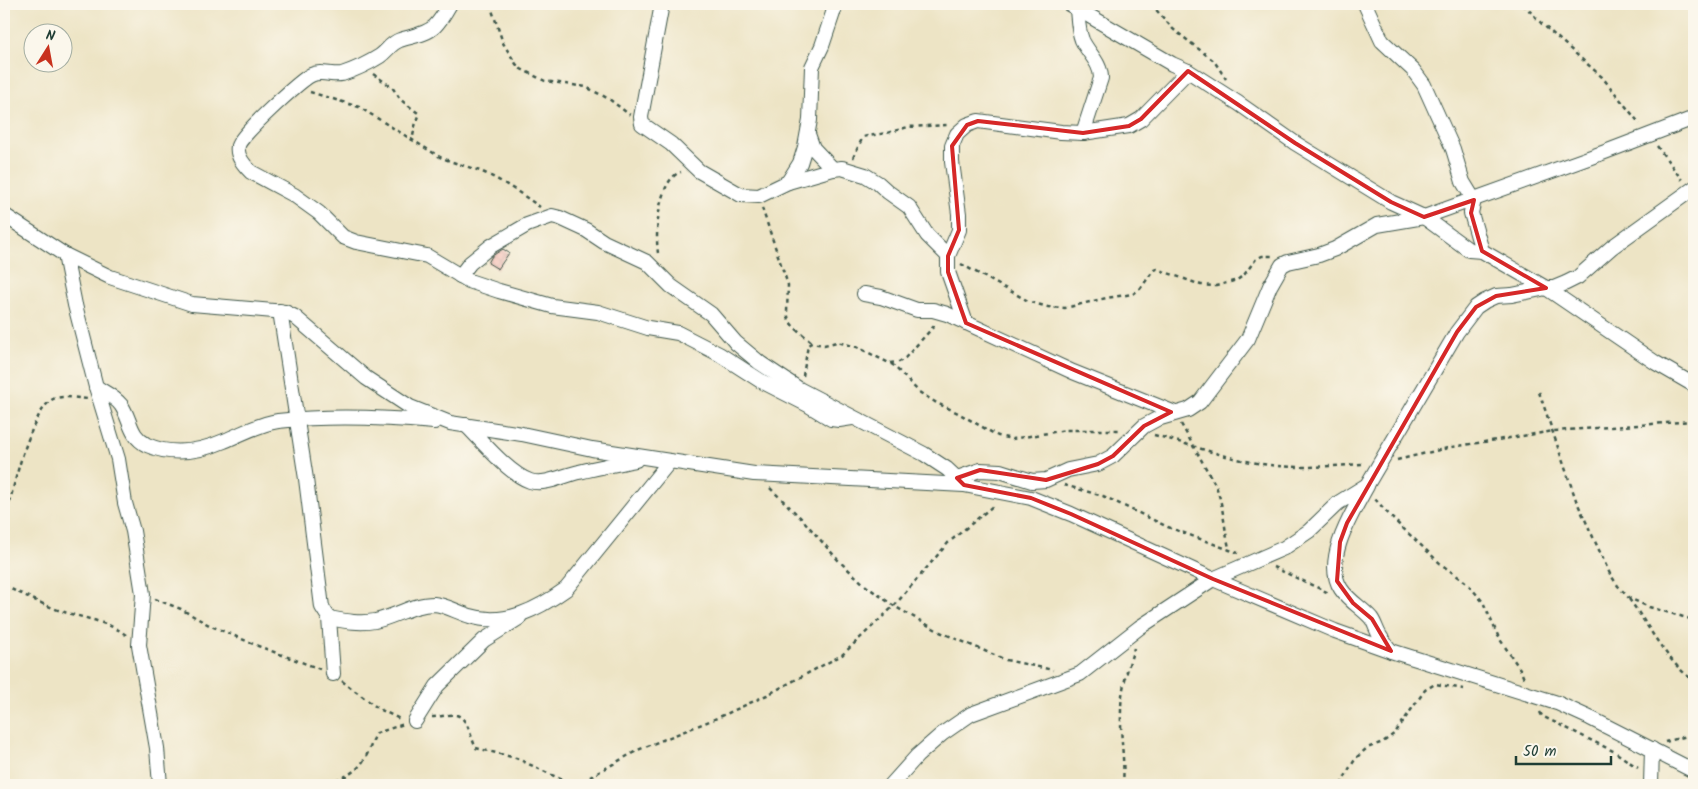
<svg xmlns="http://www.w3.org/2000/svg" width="1698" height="789" viewBox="0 0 1698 789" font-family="Kalam,sans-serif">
	<defs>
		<pattern id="building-cross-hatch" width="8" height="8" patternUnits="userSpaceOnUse" patternTransform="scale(1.25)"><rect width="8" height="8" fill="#f4aca2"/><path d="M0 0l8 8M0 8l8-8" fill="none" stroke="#c58d85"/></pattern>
	</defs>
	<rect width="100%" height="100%" fill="#fbf7ec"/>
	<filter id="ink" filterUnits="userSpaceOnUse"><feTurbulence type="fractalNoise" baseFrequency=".02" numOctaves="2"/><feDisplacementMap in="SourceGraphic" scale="10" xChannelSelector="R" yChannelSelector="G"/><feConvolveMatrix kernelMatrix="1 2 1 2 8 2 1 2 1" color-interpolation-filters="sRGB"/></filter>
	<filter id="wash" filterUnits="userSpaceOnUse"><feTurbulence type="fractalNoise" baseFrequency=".0096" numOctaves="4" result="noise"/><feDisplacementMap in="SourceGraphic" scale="20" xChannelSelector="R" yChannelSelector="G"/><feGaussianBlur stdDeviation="1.12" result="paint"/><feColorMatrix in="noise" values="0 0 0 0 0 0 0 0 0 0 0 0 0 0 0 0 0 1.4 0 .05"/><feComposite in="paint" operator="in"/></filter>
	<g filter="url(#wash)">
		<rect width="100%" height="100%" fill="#ede4c5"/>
		<g id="blocks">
			<path fill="url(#building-cross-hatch)" d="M503 249 509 253 498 269 488 263 492 256Z"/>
		</g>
	</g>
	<g filter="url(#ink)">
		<use href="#blocks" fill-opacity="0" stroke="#3e564a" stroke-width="1"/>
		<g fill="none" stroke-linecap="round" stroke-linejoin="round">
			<g stroke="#3e564a" stroke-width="16">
				<g id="street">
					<path d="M450 4C446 11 441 20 435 26 426 35 411 36 400 40 391 43 387 51 380 56 369 63 354 70 342 74 332 76 321 70 311 75 301 80 239 136 238 146 236 156 244 165 251 172L294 195 319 213 343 237 356 242 427 256 469 281 499 291 552 306 598 312 648 328 678 333 719 354 761 381 808 405 831 419 839 420 852 418"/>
					<path d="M662 4 641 117 642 124 671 144 699 171 741 195 759 196 788 182 800 163 805 147 810 120 812 67 822 46 836 4"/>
					<path d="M1069 4 1172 64 1188 71 1238 103 1295 143 1391 202 1424 217 1469 250 1482 251"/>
					<path d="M1365 4 1382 41 1413 70 1424 85 1453 149 1463 182 1474 200 1471 213 1482 251 1546 288 1656 363 1694 385"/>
					<path d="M1077 9C1078 20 1078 30 1082 40 1088 53 1101 63 1101 78L1083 133"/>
					<path d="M808 134 813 148 833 169"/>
					<path d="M788 182 833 169 842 168 865 175 878 183 888 192 909 207 927 235 948 256"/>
					<path d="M4 215 65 255 110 277 192 304 285 312 295 317 366 378 410 407 450 423 522 434 592 449 754 474 964 485 1031 498 1071 514 1213 579 1335 631 1391 651 1557 703 1590 718 1694 771"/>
					<path d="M65 255 75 305 96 387 118 459 125 503 133 531 143 594 139 645 157 748 160 785"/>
					<path d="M460 276 470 263 491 246 527 225 552 216 560 218 586 230 604 242 647 262 671 286 711 314 736 343 760 363 799 389 924 454 947 469 963 484"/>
					<path d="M864 294 881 297 917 310H933L947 314 1073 372 1175 413"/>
					<path d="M280 311 306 479 322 607 329 618 333 674"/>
					<path d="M966 323 948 272V256L959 230V214L952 162V146L957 134 967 125 978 121 1061 132 1083 133 1129 126 1141 119 1188 71"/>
					<path d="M96 387C104 392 115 397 121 405 131 419 129 436 147 445 172 456 199 452 224 441 242 434 258 424 278 421 330 415 381 417 434 422"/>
					<path d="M466 425C482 441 509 474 530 481 545 486 564 475 579 472 598 467 617 464 636 460"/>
					<path d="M957 478 980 470 1000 471 1032 481 1046 480 1068 470 1098 464 1113 456 1144 426 1157 419 1188 410 1200 402 1248 339 1270 286 1282 265 1288 262 1319 255 1335 249 1377 225 1424 217 1605 152 1694 118"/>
					<path d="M1367 486C1353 512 1322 560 1341 589 1349 601 1362 608 1371 618 1375 623 1376 630 1380 636 1383 641 1387 646 1391 651"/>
					<path d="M329 618C345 621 359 624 375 621 394 617 413 604 434 604 446 605 459 613 470 616 505 627 538 609 566 589L670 461"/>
					<path d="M415 721 437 686 484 640 519 618"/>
					<path d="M891 785 917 756 942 734 971 714 1080 674 1140 627 1213 579 1284 548 1309 531 1338 503 1367 485 1457 332 1476 307 1485 301 1496 296 1512 295 1546 288H1554L1566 283 1578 277 1612 247 1694 188"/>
					<path d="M1651 785 1652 749"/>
				</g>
			</g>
			<g stroke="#3e564a" stroke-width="2.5" stroke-dasharray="4 4" stroke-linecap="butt">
				<path d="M490 4 503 43 516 64 521 69 545 81 586 87 609 99 630 115"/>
				<path d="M1151 4 1173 29 1214 61 1226 79"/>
				<path d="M1523 4 1541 23 1602 77 1640 124"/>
				<path d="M373 74 392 87 401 100 418 113 419 116 415 126 412 141"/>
				<path d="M310 92 359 107 440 157C453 163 467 166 480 171 502 180 521 194 540 207"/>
				<path d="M1657 146 1682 180"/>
				<path d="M853 158 860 143 863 137 868 136 887 133 908 127 948 125"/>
				<path d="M762 208 788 285 787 312 789 321 794 327 813 343"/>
				<path d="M658 253C655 233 658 179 681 172"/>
				<path d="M961 264 1030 302 1048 307 1065 308 1106 298 1133 294 1140 289 1154 270 1157 269 1201 285 1216 286 1237 280 1244 275 1256 259 1262 256H1273"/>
				<path d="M890 363 899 362 905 358 936 324"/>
				<path d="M803 376 808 345 811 343 824 345 837 342 857 347 893 365 919 392 935 402 958 413 998 436 1012 439 1066 430H1122"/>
				<path d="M1539 392 1576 500 1610 574 1618 586 1629 598 1649 607 1694 620"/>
				<path d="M1181 424 1216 486C1224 507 1224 530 1230 551"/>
				<path d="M1154 435C1189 444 1222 457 1257 463 1292 470 1329 466 1364 464"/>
				<path d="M1397 460 1452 447 1554 431 1694 421"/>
				<path d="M1064 485 1103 496 1168 527 1238 553"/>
				<path d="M770 488 803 520 838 560 866 586 894 606 940 632 1006 660 1053 670"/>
				<path d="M1375 499 1393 519 1442 565 1467 583 1483 602 1499 638 1520 669 1525 681"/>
				<path d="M4 534C7 507 29 412 53 399 62 395 78 398 88 399"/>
				<path d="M1273 567 1329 593"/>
				<path d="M4 586C23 594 41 604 61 611 82 618 108 621 126 635"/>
				<path d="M155 599 181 609 209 625 258 646 320 669"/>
				<path d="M1629 599C1650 627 1665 660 1694 681"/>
				<path d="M342 681 379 709 402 720"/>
				<path d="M1540 712 1542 716 1615 752 1638 768"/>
				<path d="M432 717C440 717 449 714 456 715 468 717 471 739 476 748L516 758 573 785"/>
				<path d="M1665 742 1694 734"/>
				<path d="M312 785C333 781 354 778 365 758 370 750 372 740 377 733L404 724"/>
				<path d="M576 785 638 750 724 715 767 695 842 655 894 606 948 543 994 505"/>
				<path d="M1123 785C1125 760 1120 736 1121 710 1121 689 1128 668 1134 648"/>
				<path d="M1341 785 1349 769 1356 758 1367 748 1383 742 1395 733 1425 690 1435 684 1464 689"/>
			</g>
			<use href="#street" stroke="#fff" stroke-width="14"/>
		</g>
	</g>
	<path fill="none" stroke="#d62828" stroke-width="4" stroke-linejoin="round" d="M1188 71 1295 143 1391 202 1424 217 1474 200 1471 213 1482 251 1546 288 1496 296 1476 307 1457 332 1347 523 1340 542 1337 581 1353 603 1372 619 1391 651 1213 579 1071 514 1031 498 964 485 957 478 980 470 1046 480 1098 464 1113 456 1144 426 1171 412 966 323 948 272V256L959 230 952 146 967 125 978 121 1083 133 1129 126 1141 119Z"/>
	<rect width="1698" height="789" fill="none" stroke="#fbf7ec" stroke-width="20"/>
	<g transform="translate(48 48) rotate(11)"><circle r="24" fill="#fbf7ec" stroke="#a3ada2"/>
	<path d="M0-4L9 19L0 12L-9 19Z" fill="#c8321e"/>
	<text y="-8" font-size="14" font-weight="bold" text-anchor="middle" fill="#1f3d34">N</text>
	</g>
	<path d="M1516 756v8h95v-8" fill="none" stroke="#1f3d34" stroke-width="2.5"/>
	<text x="1523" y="756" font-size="15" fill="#1f3d34" stroke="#fbf7ec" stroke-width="4" paint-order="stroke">50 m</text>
</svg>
